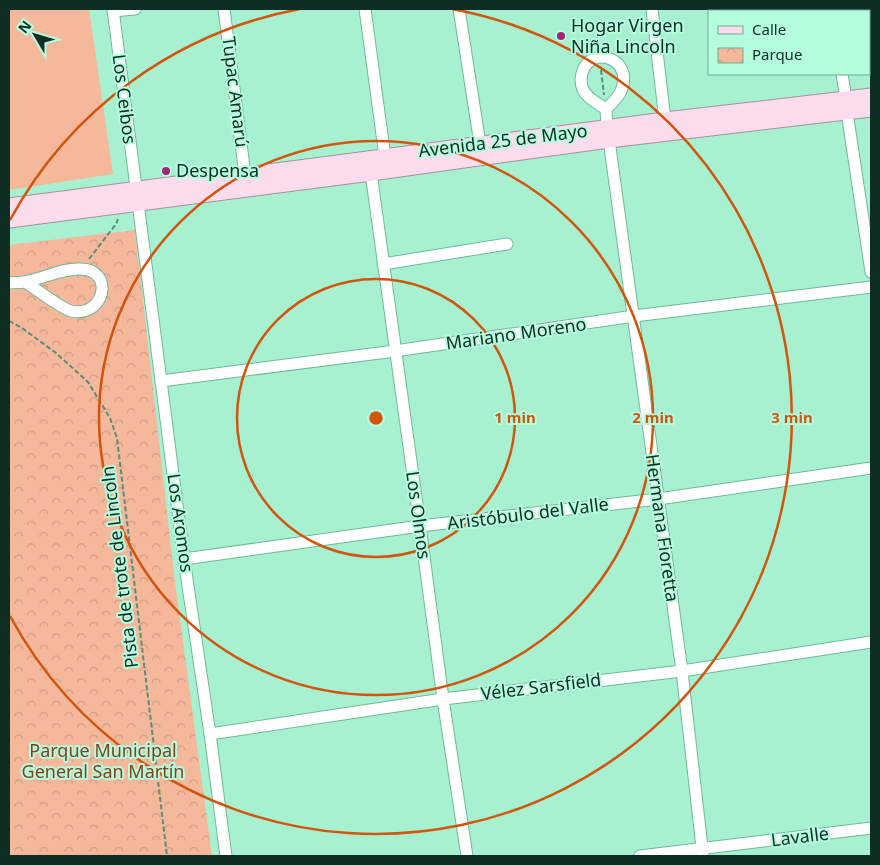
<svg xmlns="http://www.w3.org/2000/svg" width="880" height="865" viewBox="0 0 880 865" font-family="'Noto Sans',sans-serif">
	<defs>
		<pattern id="park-crowns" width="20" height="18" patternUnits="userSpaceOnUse" patternTransform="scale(1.25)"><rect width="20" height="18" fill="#f5b89b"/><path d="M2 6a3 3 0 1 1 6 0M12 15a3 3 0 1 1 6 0" fill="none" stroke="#d19e85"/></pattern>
	</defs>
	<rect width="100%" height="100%" fill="#a7f1d1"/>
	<path fill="url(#park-crowns)" d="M135 230 175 582 212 856H9V245Z"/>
	<path fill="#f5b89b" d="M9 9H89L113 174 9 190Z"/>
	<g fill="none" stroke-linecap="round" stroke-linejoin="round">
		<g stroke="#70b99b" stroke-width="13">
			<g id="minor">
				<path d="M113 9 184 559 210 734 226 856"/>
				<path d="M224 9 245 175"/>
				<path d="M365 9 385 157"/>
				<path d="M459 9 480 144"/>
				<path d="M652 9 665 120"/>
				<path d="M834 9V11"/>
				<path d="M113 11 135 9"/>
				<path d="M842 74 846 99"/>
				<path d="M606 109C611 104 618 98 621 91 635 59 591 43 582 73 577 93 592 100 606 109L607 128"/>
				<path d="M847 112 871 272"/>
				<path d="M609 140 682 671 703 856"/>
				<path d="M371 173 420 526 443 699 467 856"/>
				<path d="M383 264 507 244"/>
				<path d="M9 283C14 282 19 283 24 282 43 279 61 268 81 269 115 270 105 318 71 311 62 309 35 288 25 282"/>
				<path d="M161 381 395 351 634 316 871 287"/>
				<path d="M184 559 420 526 658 499 871 468"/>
				<path d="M210 734 443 699 682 671 871 642"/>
				<path d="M640 856 871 828"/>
			</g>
		</g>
		<g stroke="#a6909d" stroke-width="17">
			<g id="major">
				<path d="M9 206 665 120 871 96"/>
				<path d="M9 220 371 173 609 140 871 109"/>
			</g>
		</g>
		<g stroke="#598d78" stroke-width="2" stroke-dasharray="5 2.5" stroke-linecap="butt">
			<path d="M601 70 604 95"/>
			<path d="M89 259 116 224 118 219"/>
			<path d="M9 321 22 328 56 353 88 382 110 418 117 438 167 856"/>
		</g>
		<use href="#minor" stroke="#fff" stroke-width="11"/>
		<use href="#major" stroke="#fbdcec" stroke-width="15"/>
	</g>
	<g fill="none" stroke="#d2550e" stroke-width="2.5">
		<circle cx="376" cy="418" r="139"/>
		<circle cx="376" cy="418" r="277"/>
		<path d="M10 220A416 416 0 0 1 300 9M452 9A416 416 0 1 1 10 616"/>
	</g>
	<g fill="#a42577" stroke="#b4fede" stroke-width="2">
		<circle cx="561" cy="36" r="5"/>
		<circle cx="166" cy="171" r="5"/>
	</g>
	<g text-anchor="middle" stroke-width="4" stroke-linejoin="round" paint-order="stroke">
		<g font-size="18" fill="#0f2e23" stroke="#b4fede" text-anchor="start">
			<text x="571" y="32">Hogar Virgen<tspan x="571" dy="21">Niña Lincoln</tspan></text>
			<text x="176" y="177">Despensa</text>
		</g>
		<g font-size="18" fill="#0f2e23" stroke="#b4fede">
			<text transform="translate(235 92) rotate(83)" y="6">Tupac Amarú</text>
			<text transform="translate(124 99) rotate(83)" y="6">Los Ceibos</text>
			<text transform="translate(503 141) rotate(-7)" y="6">Avenida 25 de Mayo</text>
			<text transform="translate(516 334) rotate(-8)" y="6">Mariano Moreno</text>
			<text transform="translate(528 514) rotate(-7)" y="6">Aristóbulo del Valle</text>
			<text transform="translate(418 515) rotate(82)" y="6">Los Olmos</text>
			<text transform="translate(180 523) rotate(82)" y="6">Los Aromos</text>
			<text transform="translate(662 528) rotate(82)" y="6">Hermana Fioretta</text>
			<text transform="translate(120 567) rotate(-97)" y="6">Pista de trote de Lincoln</text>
			<text transform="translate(541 687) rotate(-7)" y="6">Vélez Sarsfield</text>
			<text transform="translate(800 837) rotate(-7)" y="6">Lavalle</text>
		</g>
		<g font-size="18" fill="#813f1c" stroke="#b4fede">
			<text x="103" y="757">Parque Municipal<tspan x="103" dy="21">General San Martín</tspan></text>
		</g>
	</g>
	<circle cx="376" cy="418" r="8" fill="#d2550e" stroke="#b4fede" stroke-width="2.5"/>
	<g font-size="15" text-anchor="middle" font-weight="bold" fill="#d2550e" stroke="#b4fede" stroke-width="4" stroke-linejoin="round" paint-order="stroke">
		<text x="515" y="423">1 min</text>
		<text x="653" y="423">2 min</text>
		<text x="792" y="423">3 min</text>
	</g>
	<rect width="880" height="865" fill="none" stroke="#0f2e23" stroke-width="20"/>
	<rect x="708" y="10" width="162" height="65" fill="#b4fede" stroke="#72ab93"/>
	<rect x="718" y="26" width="25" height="8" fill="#fbdcec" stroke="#72ab93"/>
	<text x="752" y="35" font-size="15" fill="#0f2e23">Calle</text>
	<rect x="718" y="48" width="25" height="15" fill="url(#park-crowns)" stroke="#72ab93"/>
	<text x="752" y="60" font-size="15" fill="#0f2e23">Parque</text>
	<g transform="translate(35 35) rotate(308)" stroke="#b4fede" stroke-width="4" paint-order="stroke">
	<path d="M0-4L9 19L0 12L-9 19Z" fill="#0f2e23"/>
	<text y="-8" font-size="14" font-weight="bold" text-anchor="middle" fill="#0f2e23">N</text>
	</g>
</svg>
